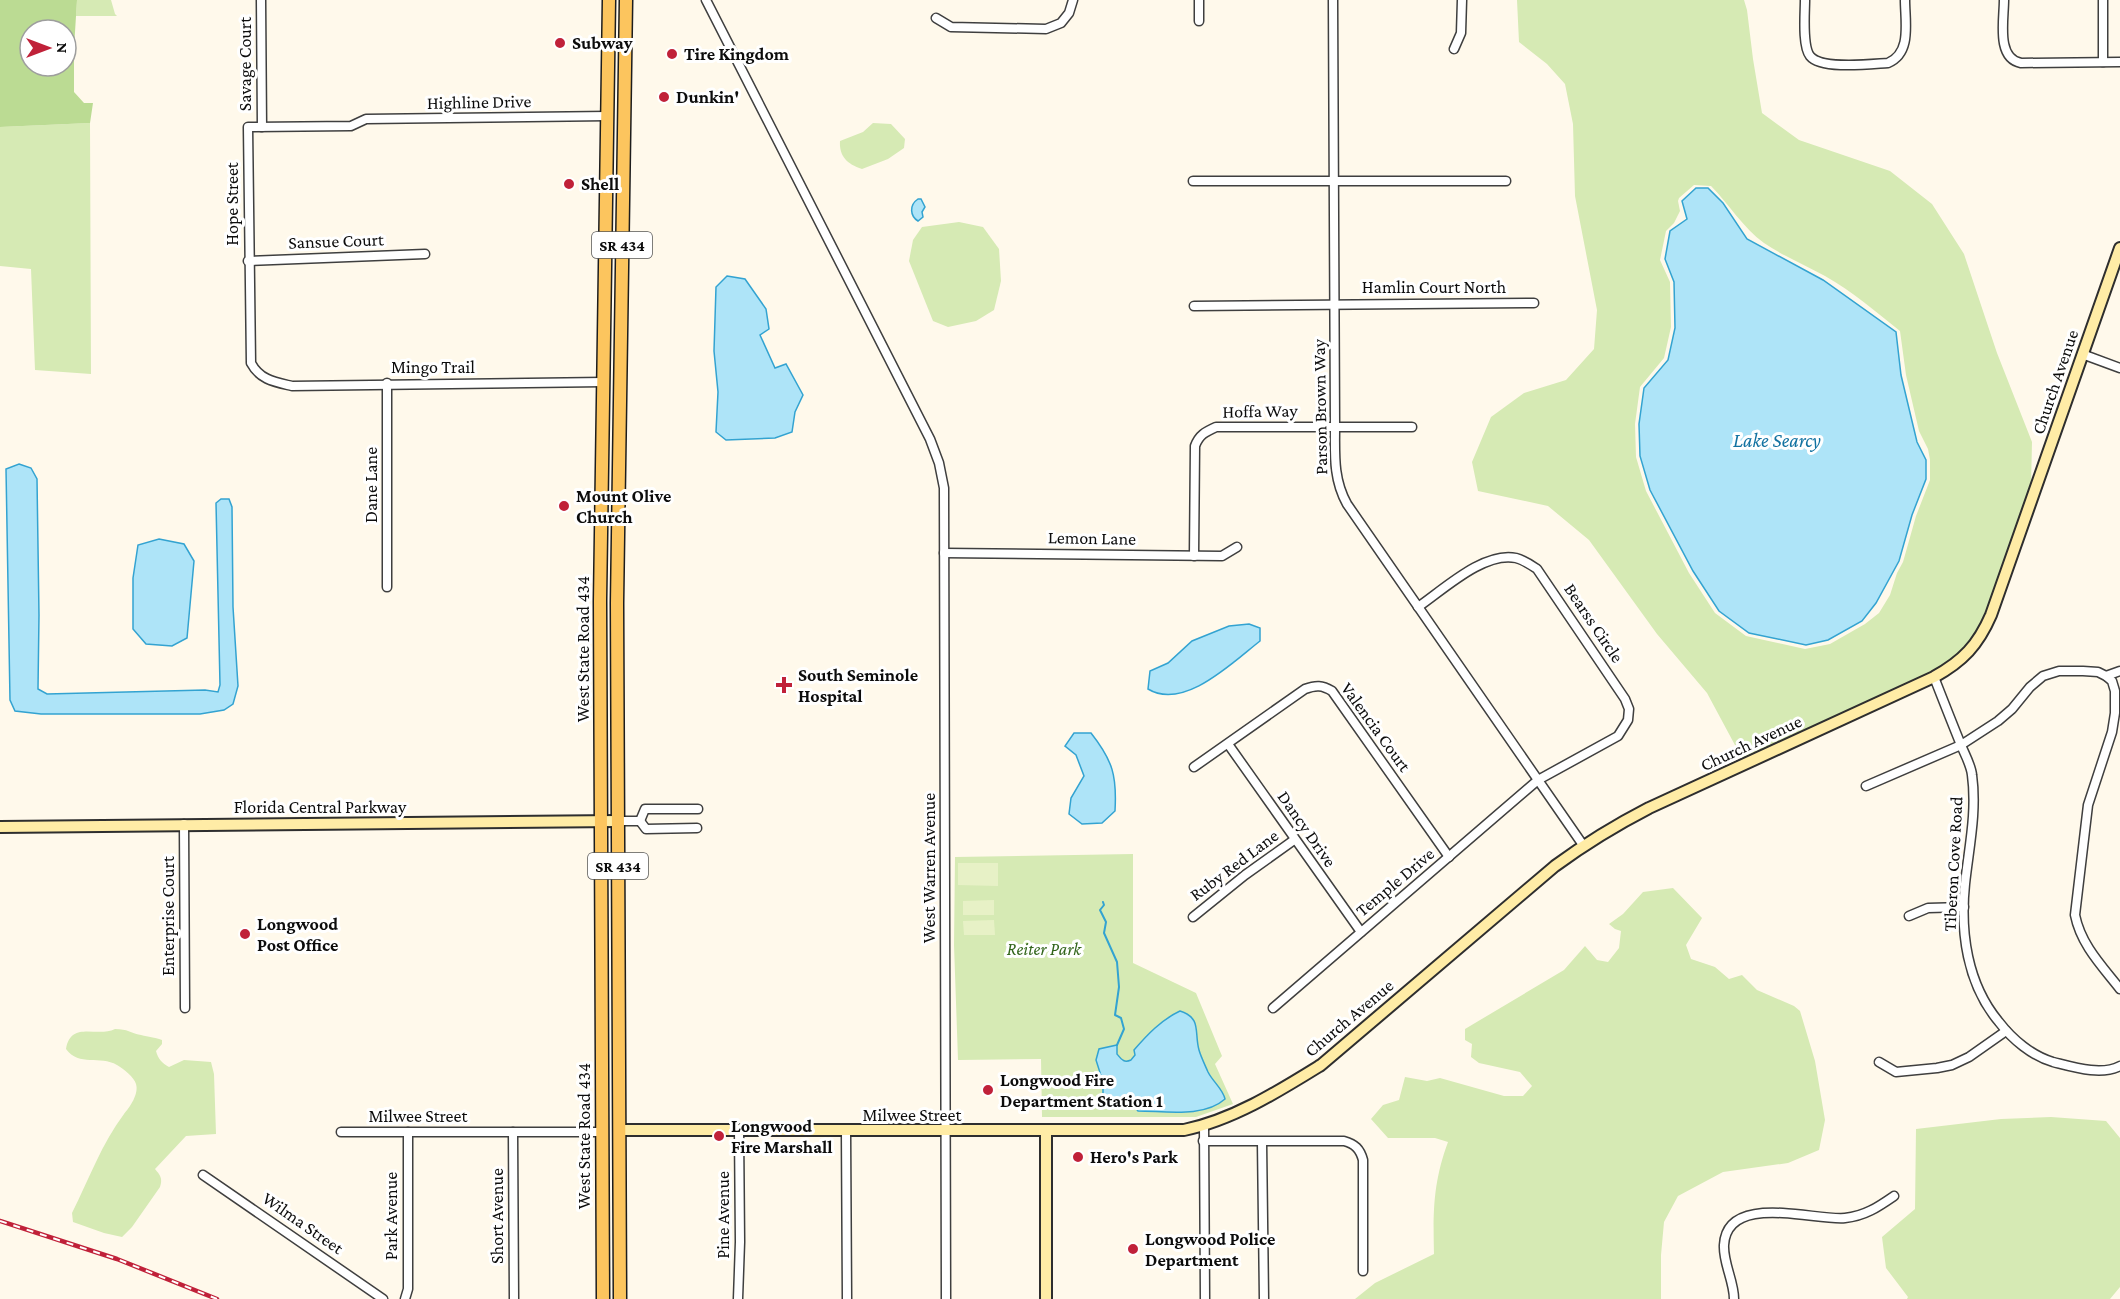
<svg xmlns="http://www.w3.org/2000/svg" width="2120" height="1299" viewBox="0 0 2120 1299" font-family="'Crimson Pro',serif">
	<rect width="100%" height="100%" fill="#fff9eb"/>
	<g fill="#d6eab4" fill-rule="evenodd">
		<path d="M77 0H111L115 14 117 16H76Z"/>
		<path d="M1517 0H1744L1747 10 1753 59 1762 113 1799 140 1890 171 1932 204 1964 254 1997 353 2032 442 2031 486 1986 613C1974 642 1959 657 1932 673L1743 760 1707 693 1657 634 1589 540 1548 506 1478 491 1472 462 1491 417 1524 393 1566 380 1594 349 1597 310 1575 196 1573 124 1565 84 1547 64 1519 42ZM1694 185 1711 186C1729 204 1743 228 1764 243 1783 256 1805 265 1825 276 1852 291 1876 312 1900 331L1906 375 1919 431 1928 449 1930 460V480L1916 516 1903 562 1897 573 1890 595 1879 613 1865 624 1830 644 1805 649 1746 636 1715 613 1689 573 1646 491 1636 457 1635 424 1640 387 1664 358 1671 327 1670 282 1660 260 1666 231 1674 223 1680 211 1678 201 1679 198Z"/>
		<path d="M90 123 91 374 35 370 31 269 0 266V127Z"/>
		<path d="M873 123 891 124 905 139 904 148 888 159 862 169C847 164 839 156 840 141L863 132Z"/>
		<path d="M959 222 983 227 999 249 1001 281 994 310 976 321 948 327 933 321 909 261 913 240 922 227Z"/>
		<path d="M1133 854V963L1196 993 1222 1056 1215 1064 1233 1104 1196 1117H1042L1041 1059 958 1060 954 945 955 857Z"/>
		<path d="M1673 888 1702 918 1686 945 1691 959 1715 967 1729 979 1742 975 1757 990 1794 1006 1800 1011 1815 1061 1825 1120 1819 1150 1788 1163 1723 1172 1678 1196 1664 1222 1661 1255V1299H1355L1375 1283 1434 1254C1433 1211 1433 1183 1448 1142L1435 1138H1388L1371 1119 1383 1105 1399 1100 1405 1077 1427 1081 1440 1078 1504 1096H1523L1532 1086 1520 1072 1479 1063 1471 1057 1472 1044 1465 1040V1029L1564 970 1585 946 1597 960 1608 962 1619 948 1621 931 1615 929 1609 924 1623 914 1643 892Z"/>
		<path d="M115 1029C128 1029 130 1033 141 1035 149 1037 154 1037 162 1040V1044L156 1051C158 1059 162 1063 169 1067L184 1060 211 1062 214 1074 216 1134 186 1136 155 1169C160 1175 163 1178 160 1187L132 1227 122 1237 104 1233 73 1222 72 1213C89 1179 102 1143 124 1114 130 1107 139 1094 136 1084 134 1077 124 1069 117 1065 100 1055 79 1067 66 1049 71 1020 97 1038 115 1029Z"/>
		<path d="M2051 1117 2106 1121 2120 1138V1287L2110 1299H1907L1908 1297 1886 1268 1882 1237 1915 1209 1916 1129 2001 1119Z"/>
	</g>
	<path fill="#bbdb93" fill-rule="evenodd" d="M0 0H77L74 48V92L84 103H93L90 123 0 127ZM30 30H66V66H30Z"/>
	<g fill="#e7f1c6">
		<path d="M958 863H998V886L958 885Z"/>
		<path d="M994 900V915H963V901Z"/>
		<path d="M994 920 995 935H964L963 921Z"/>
	</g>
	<g fill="#aee4f8" stroke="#33a3d1" stroke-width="1.5">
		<path d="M1696 188H1708L1723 203 1747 239 1823 280 1896 332 1901 375 1917 442 1926 460V479L1912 515 1899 561 1876 603 1862 621 1828 640 1806 645 1749 633 1719 611 1693 571 1650 490 1640 456 1639 424 1644 388 1668 360 1675 328 1674 282 1665 259 1670 231 1687 219 1682 201Z"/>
		<path d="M918 199H921L925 207 922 212 923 217 918 221C910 216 909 205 918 199Z"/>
		<path d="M727 276 745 279 766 309 769 329 760 335 775 368 786 364 803 395 795 412 792 432 775 438 726 440 716 432 718 392 714 351 716 287Z"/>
		<path d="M19 464 31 468 37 479 39 615 38 689 47 694 205 690 218 692 220 685 216 503 221 499H229L232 507 233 607 238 686 233 704 224 710 200 714H41L15 711 10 700 6 469Z"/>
		<path d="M159 539 184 544 194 561 187 638 172 646 146 644 133 629V578L138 545Z"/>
		<path d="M1249 624 1260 628V641C1233 662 1184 711 1148 689L1150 671 1168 663 1192 641 1229 626Z"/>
		<path d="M1074 733H1091C1113 761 1117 776 1115 811L1102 823 1082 824 1069 814 1071 798 1084 776 1076 755 1065 746Z"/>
		<path d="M1180 1011C1202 1018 1194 1032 1199 1050 1201 1057 1205 1065 1208 1072 1213 1082 1223 1089 1225 1099 1204 1118 1165 1111 1138 1111L1126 1096 1121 1097 1115 1103 1106 1104 1103 1097V1082L1096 1060 1099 1049 1117 1045V1054C1122 1060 1124 1063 1131 1060L1135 1055 1134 1050C1147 1035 1161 1020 1180 1011Z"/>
	</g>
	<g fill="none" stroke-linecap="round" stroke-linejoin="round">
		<path stroke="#33a3d1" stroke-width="2" d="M1103 902 1104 905 1100 910 1106 922 1104 933 1117 962 1119 987 1115 1015 1121 1018 1124 1029 1117 1045"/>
		<g stroke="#3f3f3f" stroke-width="11">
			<g id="street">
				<path d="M261 0 262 127"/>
				<path d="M706 0 930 439 939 463 944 488 946 1299"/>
				<path d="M1333 0 1335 427C1335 454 1333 479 1347 504L1583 845"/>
				<path d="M1805 0C1805 13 1802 46 1810 56 1821 70 1871 64 1888 63 1912 53 1905 22 1905 0"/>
				<path d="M2004 0C2004 20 1996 58 2021 63L2120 62"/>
				<path d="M936 18 951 27 1046 29 1061 23 1069 13 1073 0"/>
				<path d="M1199 21V0"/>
				<path d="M1454 49 1461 33 1462 0"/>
				<path d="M2103 62V0"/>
				<path d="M1193 181H1506"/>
				<path d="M248 261 425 254"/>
				<path d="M1194 306 1534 303"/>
				<path d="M2082 354 2120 368"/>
				<path d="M604 382 292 386C275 382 260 380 251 363L248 127 351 126 366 119 608 116"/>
				<path d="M387 383V587"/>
				<path d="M944 553 1222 556 1237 547"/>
				<path d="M1194 556 1195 446C1199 435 1205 432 1216 427H1412"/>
				<path d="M2106 676 2120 671"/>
				<path d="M1934 677C1943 700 1952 723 1961 745 1965 755 1971 765 1972 775 1977 812 1969 847 1965 884 1960 932 1967 984 1999 1022 2012 1039 2032 1056 2053 1062 2073 1067 2101 1076 2120 1066"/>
				<path d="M1228 744 1361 932"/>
				<path d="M1194 767 1305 689C1316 685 1322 685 1332 691L1449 857"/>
				<path d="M1866 786 1961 745 1998 721 2012 709 2030 687 2043 676 2059 671H2083L2098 672 2106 676 2112 681 2115 691V713L2112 732 2088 805 2075 915C2081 945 2102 966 2120 989"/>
				<path d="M618 821H640"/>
				<path d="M640 821 645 809H698"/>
				<path d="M640 821 646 829 697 828"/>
				<path d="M184 824 185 1008"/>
				<path d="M1909 916 1928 908 1964 907"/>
				<path d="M1193 917 1245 875 1294 840"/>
				<path d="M1273 1008 1538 780 1618 736 1628 720 1629 709 1625 699 1537 569C1531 565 1524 560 1516 558 1484 551 1443 590 1418 607"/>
				<path d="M1879 1062 1896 1072 1937 1068 1952 1065 1969 1057 2006 1031"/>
				<path d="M1204 1126 1205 1299"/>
				<path d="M846 1131 847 1299"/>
				<path d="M341 1132H603"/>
				<path d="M513 1132 514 1299"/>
				<path d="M1203 1141H1344C1355 1144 1360 1149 1363 1160V1271"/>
				<path d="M1262 1142 1264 1299"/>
				<path d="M203 1175 383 1299"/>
				<path d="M405 1299 408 1289V1132"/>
				<path d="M738 1299 740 1242 739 1130"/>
				<path d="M1734 1299C1734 1281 1723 1263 1724 1245 1727 1192 1814 1221 1845 1218 1865 1216 1878 1207 1894 1196"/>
			</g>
		</g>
		<g stroke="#2e2e2e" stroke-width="14">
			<g id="secondary">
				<path d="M0 827 618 821"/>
				<path d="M619 1130H1184C1233 1120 1279 1091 1321 1065L1555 866C1585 844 1616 825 1649 808L1934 677C1963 661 1978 645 1991 615L2120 248"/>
				<path d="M1046 1131V1299"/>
			</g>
		</g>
		<g stroke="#1d1d1d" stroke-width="15">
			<g id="primary">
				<path d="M603 1299 600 601 609 0"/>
				<path d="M620 1299 617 603 626 0"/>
			</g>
		</g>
		<use href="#street" stroke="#fff" stroke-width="8"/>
		<use href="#secondary" stroke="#ffeca6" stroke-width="10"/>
		<use href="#primary" stroke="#fcc55e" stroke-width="12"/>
		<g stroke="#c02139" stroke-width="4.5">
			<path id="rail" d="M0 1221 117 1259 217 1299"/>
		</g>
		<use href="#rail" stroke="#fff" stroke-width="2" stroke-dasharray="7" stroke-linecap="butt"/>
	</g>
	<g fill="#c02139" stroke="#fff" stroke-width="2">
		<circle cx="560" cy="43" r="6"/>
		<circle cx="672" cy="54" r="6"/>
		<circle cx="664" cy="97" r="6"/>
		<circle cx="569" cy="184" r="6"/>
		<circle cx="564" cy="506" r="6"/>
		<path d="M781 676h6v6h6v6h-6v6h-6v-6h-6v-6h6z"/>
		<circle cx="245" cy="934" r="6"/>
		<circle cx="988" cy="1090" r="6"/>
		<circle cx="719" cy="1136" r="6"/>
		<circle cx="1078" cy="1157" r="6"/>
		<circle cx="1133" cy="1249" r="6"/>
	</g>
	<g text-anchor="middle" stroke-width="6" stroke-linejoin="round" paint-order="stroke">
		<g fill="#fff" stroke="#555" stroke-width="1.5">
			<rect x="592" y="232" width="60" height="26" rx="4.5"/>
			<rect x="588" y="853" width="60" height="26" rx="4.5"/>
		</g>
		<g font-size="16" font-weight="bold" fill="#0c0c0c">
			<text x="622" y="251">SR 434</text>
			<text x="618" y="872">SR 434</text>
		</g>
		<g font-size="18" font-weight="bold" fill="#0c0c0c" stroke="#fff" text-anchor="start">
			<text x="572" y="49">Subway</text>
			<text x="684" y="60">Tire Kingdom</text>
			<text x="676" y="103">Dunkin'</text>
			<text x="581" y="190">Shell</text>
			<text x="576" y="502">Mount Olive<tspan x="576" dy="21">Church</tspan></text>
			<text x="798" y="681">South Seminole<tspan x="798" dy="21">Hospital</tspan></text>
			<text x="257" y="930">Longwood<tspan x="257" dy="21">Post Office</tspan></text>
			<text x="1000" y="1086">Longwood Fire<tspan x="1000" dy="21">Department Station 1</tspan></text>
			<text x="731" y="1132">Longwood<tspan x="731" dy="21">Fire Marshall</tspan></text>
			<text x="1090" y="1163">Hero's Park</text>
			<text x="1145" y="1245">Longwood Police<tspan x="1145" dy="21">Department</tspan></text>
		</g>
		<g font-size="18" fill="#0c0c0c" stroke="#fff">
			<text transform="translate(245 64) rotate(-90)" y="6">Savage Court</text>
			<text transform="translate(479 102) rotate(-1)" y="6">Highline Drive</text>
			<text transform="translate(232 204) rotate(-90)" y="6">Hope Street</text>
			<text transform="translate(336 241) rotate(-2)" y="6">Sansue Court</text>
			<text x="1434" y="293">Hamlin Court North</text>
			<text x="433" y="373">Mingo Trail</text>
			<text transform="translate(2055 382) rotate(-71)" y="6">Church Avenue</text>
			<text transform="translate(1320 407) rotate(-91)" y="6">Parson Brown Way</text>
			<text transform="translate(1260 411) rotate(-1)" y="6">Hoffa Way</text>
			<text transform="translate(371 485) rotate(-90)" y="6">Dane Lane</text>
			<text transform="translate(1092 538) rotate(1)" y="6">Lemon Lane</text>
			<text transform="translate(1594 623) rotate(56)" y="6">Bearss Circle</text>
			<text transform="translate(583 649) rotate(-90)" y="6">West State Road 434</text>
			<text transform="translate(1376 727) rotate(54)" y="6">Valencia Court</text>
			<text transform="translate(1751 743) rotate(-25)" y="6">Church Avenue</text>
			<text x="320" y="813">Florida Central Parkway</text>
			<text transform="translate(1307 829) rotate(55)" y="6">Dancy Drive</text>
			<text transform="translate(1953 864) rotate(-87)" y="6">Tiberon Cove Road</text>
			<text transform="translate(1234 865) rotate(-37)" y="6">Ruby Red Lane</text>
			<text transform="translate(929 868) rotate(-90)" y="6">West Warren Avenue</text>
			<text transform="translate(1395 882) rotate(-40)" y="6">Temple Drive</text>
			<text transform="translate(168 916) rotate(-90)" y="6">Enterprise Court</text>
			<text transform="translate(1349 1018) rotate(-40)" y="6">Church Avenue</text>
			<text x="912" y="1121">Milwee Street</text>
			<text x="418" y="1122">Milwee Street</text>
			<text transform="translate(584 1136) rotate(-90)" y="6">West State Road 434</text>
			<text transform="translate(723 1215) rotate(-90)" y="6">Pine Avenue</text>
			<text transform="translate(391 1216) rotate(-90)" y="6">Park Avenue</text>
			<text transform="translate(497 1216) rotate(-90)" y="6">Short Avenue</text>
			<text transform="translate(303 1223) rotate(35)" y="6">Wilma Street</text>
		</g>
		<g font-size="18" font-style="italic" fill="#32651b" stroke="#fff">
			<text x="1044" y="955">Reiter Park</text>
		</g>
		<g font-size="20" font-style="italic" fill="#1272a1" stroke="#fff">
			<text x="1777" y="447">Lake Searcy</text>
		</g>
	</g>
	<g transform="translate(48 48) rotate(90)"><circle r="28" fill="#ffffff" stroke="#9e9e9e" stroke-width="1.5"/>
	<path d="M0-4.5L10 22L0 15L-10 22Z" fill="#c02139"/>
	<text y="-9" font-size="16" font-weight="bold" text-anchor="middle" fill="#0c0c0c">N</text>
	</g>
</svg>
